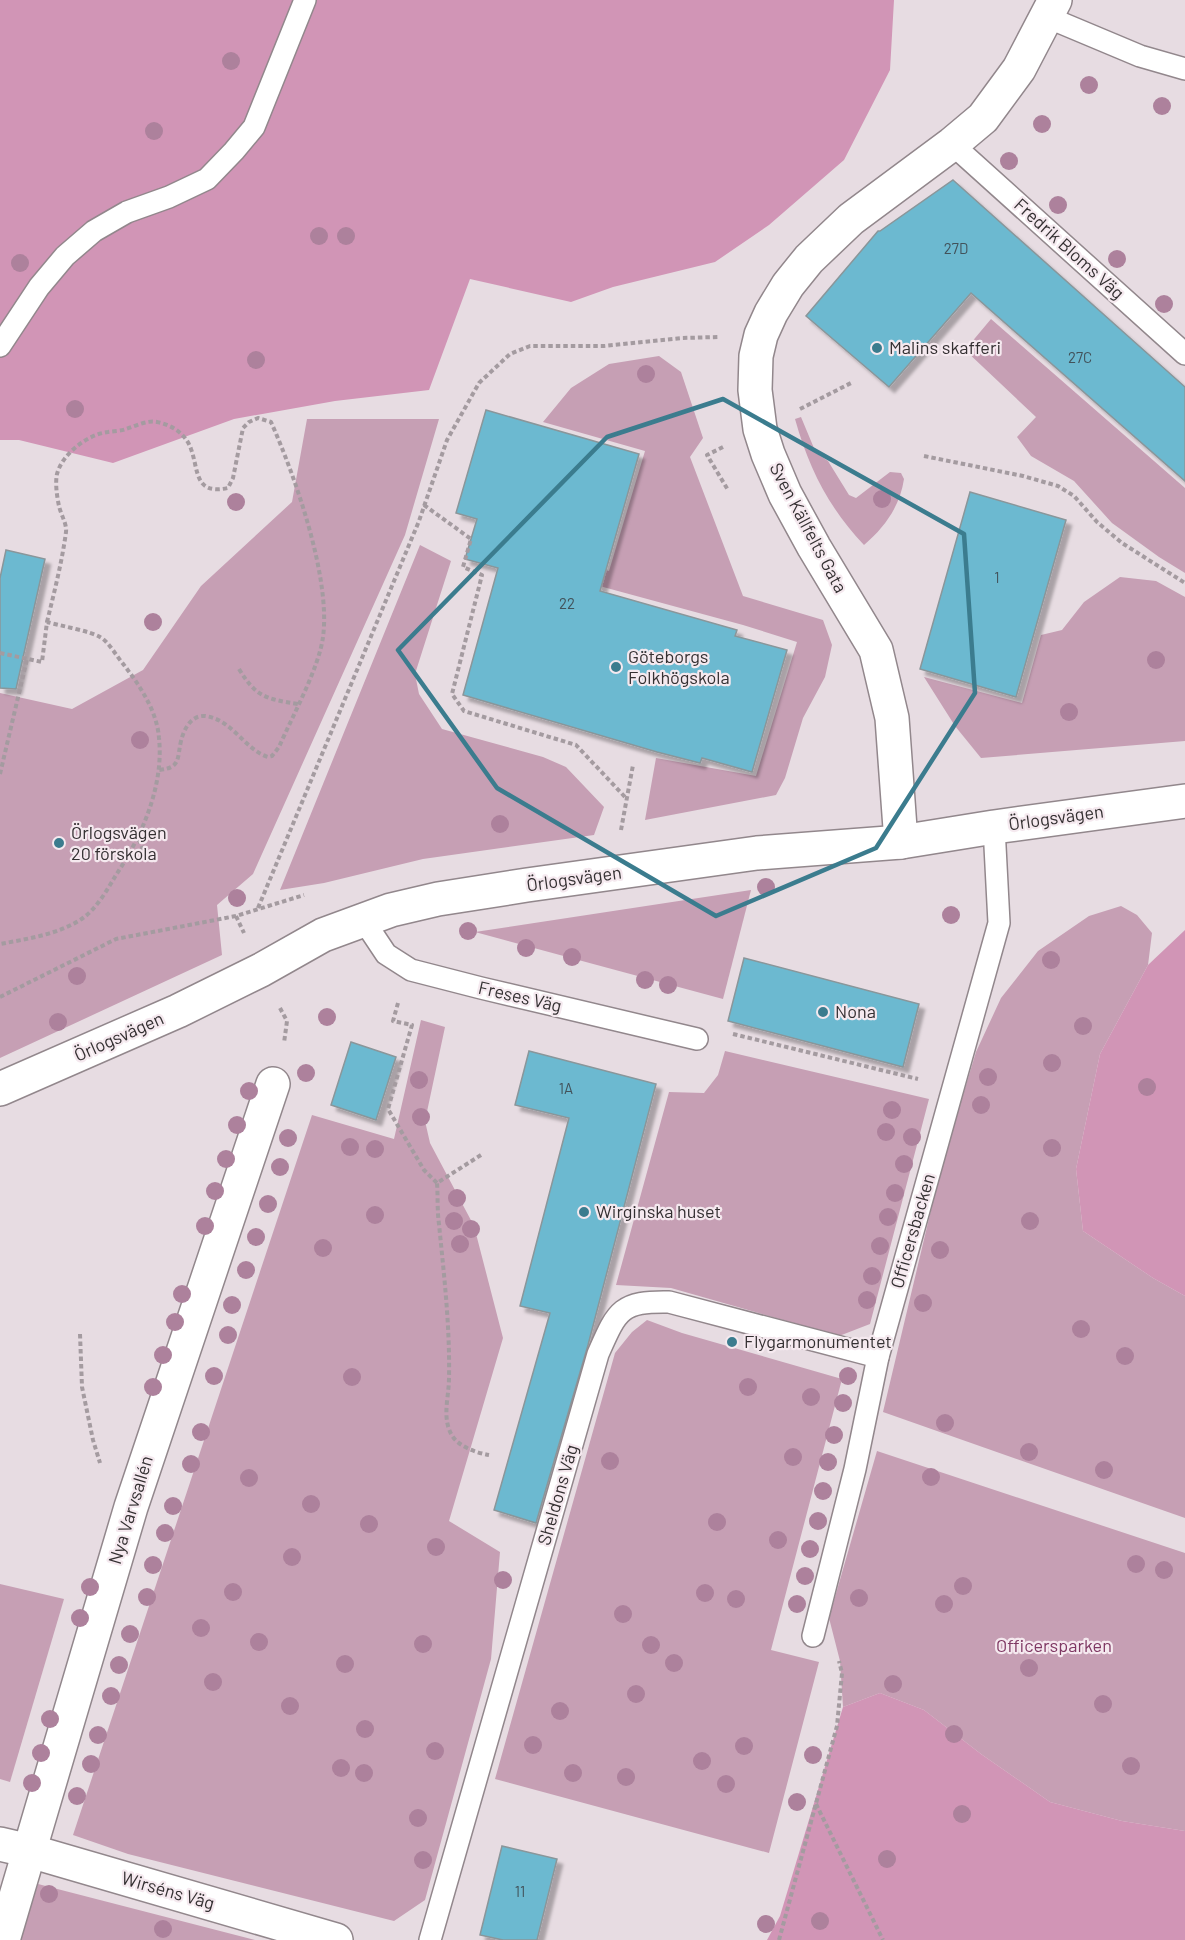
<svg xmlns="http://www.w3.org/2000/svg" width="1185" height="1940" viewBox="0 0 1185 1940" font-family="Barlow,sans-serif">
	<defs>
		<filter id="shadow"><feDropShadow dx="5.5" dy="5.5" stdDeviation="1.5" flood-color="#0004"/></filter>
	</defs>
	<rect width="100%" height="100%" fill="#e7dce2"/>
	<g fill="#c69fb4">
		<path d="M991 319 1185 488V573L1159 557 1112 523 1074 481 1031 456 1017 437 1036 417 965 350Z"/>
		<path d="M659 356 681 372 703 438 690 457 743 596 823 620 832 645 825 677 803 718 785 778 776 795 645 820 656 758 756 776 797 642 743 625 559 575 564 559 609 571 645 451 543 422 571 388 609 364Z"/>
		<path d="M801 417 816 453 828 461 849 495 856 498 890 472 901 473 904 479C900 506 885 527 864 545 829 508 809 469 795 419Z"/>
		<path d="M307 419H439L405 535 253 874 217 905 222 955 0 1058V693L72 709 143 670 201 586 292 502Z"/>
		<path d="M420 545 451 561 415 674 419 694 442 729 543 757 566 767 604 807 594 835 423 859 324 883 280 890Z"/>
		<path d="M1120 577 1156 581 1185 597V741L981 758 955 726 924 677 1022 703 1041 635 1062 630 1084 602Z"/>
		<path d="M751 890 723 999 475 932Z"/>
		<path d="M1121 906 1137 915 1152 933 1148 965 1100 1054 1076 1169 1083 1231 1153 1278 1185 1296V1518L883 1412 941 1168 976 1052 1001 998 1038 951 1089 916Z"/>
		<path d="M421 1020 445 1027 425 1121 430 1143 474 1226 503 1338 449 1521 500 1552 491 1659 425 1900 394 1921 128 1854 73 1835 312 1115 394 1139Z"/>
		<path d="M725 1051 929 1099 870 1324 839 1336 671 1288 616 1285 669 1092 704 1093 718 1075Z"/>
		<path d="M647 1320 682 1333 842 1379 771 1650 819 1662 769 1853 495 1779 615 1353 632 1332Z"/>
		<path d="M877 1451 1185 1553V1831L1122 1821 1050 1802 981 1754 924 1710 880 1693 843 1707 840 1661 829 1618Z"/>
		<path d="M0 1584 64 1599 10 1782 0 1779Z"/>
		<path d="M38 1884 255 1940H20Z"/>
	</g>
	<g fill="#d195b6">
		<path d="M0 0H894L890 70 844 160 769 225 715 262 613 287 571 302 470 279 429 390 335 401 234 419 113 463 19 440H0Z"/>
		<path d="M1185 930V1296L1153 1278 1083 1231 1076 1169 1100 1054 1148 965Z"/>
		<path d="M880 1693 924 1710 981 1754 1050 1802 1122 1821 1185 1831V1940H767L780 1916 843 1707Z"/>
	</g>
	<g fill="#6cb9d0" stroke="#8a969a" stroke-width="1.5" filter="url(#shadow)">
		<path d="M953 180 1185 387V481L971 293 889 387 806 316 878 231H880Z"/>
		<path d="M486 410 639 454 600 591 737 630 735 636 787 650 752 772 702 758 700 763 657 752 463 695 498 568 465 559 477 519 456 513Z"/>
		<path d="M970 492 1066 520 1016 697 920 669Z"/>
		<path d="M6 550 45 559 16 689 0 688V578Z"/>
		<path d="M744 958 919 1004 903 1067 728 1021Z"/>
		<path d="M351 1042 396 1057 376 1120 331 1105Z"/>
		<path d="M529 1051 656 1084 588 1345 536 1523 494 1510 550 1313 520 1306 569 1118 515 1105Z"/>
		<path d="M502 1846 557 1859 537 1940H503L480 1935Z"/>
	</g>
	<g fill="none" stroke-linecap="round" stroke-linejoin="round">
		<g stroke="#92878c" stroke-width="24">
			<g id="lane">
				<path d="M1047 17 1140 56 1185 69"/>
				<path d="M952 144 1185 354"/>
				<path d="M0 346 39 287 65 256 94 231 127 212 169 197 207 179 234 151 254 127 305 0"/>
				<path d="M364 921 386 954 411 970 481 988 697 1039"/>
				<path d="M813 1636 855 1469 878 1357 999 923 994 827"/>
				<path d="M430 1940 598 1354C617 1311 620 1301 669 1302L878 1357"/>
			</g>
		</g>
		<g stroke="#92878c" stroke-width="36">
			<g id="street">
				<path d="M901 842 892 718 876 650 814 547 785 494 768 454 760 429 755 390 756 356 761 335 771 313 788 285 809 259 851 219 952 144 983 118 1019 69 1055 0"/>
				<path d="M0 1089 178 1011 261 970 323 935 391 910 438 899 527 885 757 853 901 842 994 827 1185 801"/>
				<path d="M0 1844 30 1851 336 1940"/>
				<path d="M3 1940 131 1507 273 1084"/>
			</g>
		</g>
		<g stroke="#a49ba0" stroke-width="4" stroke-dasharray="4.5 3" stroke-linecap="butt">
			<path d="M800 409 851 383"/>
			<path d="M723 447 707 455 728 490"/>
			<path d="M924 456 1023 476 1058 486 1074 496 1097 522 1122 543 1185 583"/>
			<path d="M424 505 471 539 463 567 482 575 452 694 464 711 576 745 626 798"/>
			<path d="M47 622C54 593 62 562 66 532 67 524 61 515 59 506 57 497 55 483 57 474 62 454 88 434 108 432 114 431 121 431 126 429 136 426 146 420 157 422 172 425 186 434 191 449 199 471 194 495 228 488L233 478 243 428 249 422 258 418 271 422C295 476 331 578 323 637 319 668 292 717 279 747L272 756 268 757C245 750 232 719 205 716 191 715 184 729 181 741 177 758 181 768 159 770"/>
			<path d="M0 653 42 662 47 622C61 626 90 631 100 637 109 642 117 657 124 665 140 686 157 711 159 738 164 786 142 836 116 875 107 890 97 908 83 918 60 934 27 939 0 944"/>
			<path d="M239 669C256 697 266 699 298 704"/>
			<path d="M0 774 27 659"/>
			<path d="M621 830 633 765"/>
			<path d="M139 839 147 861"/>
			<path d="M258 908 419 521 447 440 479 383 510 354 530 346H604L682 338 718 337"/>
			<path d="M236 916 244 933"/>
			<path d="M0 997 116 939 236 916 304 895"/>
			<path d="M398 1003 393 1021 412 1025 388 1109 424 1170 437 1183"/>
			<path d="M280 1008 287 1021 284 1043"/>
			<path d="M733 1034 918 1079"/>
			<path d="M481 1155 437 1183C438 1196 437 1210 439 1224 444 1275 450 1326 449 1378 449 1398 441 1419 453 1437 460 1447 477 1453 489 1455"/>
			<path d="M80 1334 82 1387 93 1440 100 1463"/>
			<path d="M816 1804 883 1940"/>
			<path d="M779 1940 837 1726 842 1673 839 1661"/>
		</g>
		<use href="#lane" stroke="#fff" stroke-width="21"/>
		<use href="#street" stroke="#fff" stroke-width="33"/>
	</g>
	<g fill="#ad819c">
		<circle cx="231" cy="61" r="9"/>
		<circle cx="1089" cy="85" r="9"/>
		<circle cx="1162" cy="106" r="9"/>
		<circle cx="1042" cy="124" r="9"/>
		<circle cx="154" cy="131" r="9"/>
		<circle cx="1009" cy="161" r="9"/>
		<circle cx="1058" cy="205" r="9"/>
		<circle cx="319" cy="236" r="9"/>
		<circle cx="346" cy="236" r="9"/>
		<circle cx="1117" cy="259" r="9"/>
		<circle cx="20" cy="263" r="9"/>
		<circle cx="1164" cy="304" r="9"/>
		<circle cx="256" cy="360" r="9"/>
		<circle cx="646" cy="374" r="9"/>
		<circle cx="75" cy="409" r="9"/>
		<circle cx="882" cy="499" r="9"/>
		<circle cx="236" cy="502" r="9"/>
		<circle cx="153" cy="622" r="9"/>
		<circle cx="1156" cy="660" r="9"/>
		<circle cx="1069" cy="712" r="9"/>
		<circle cx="140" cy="740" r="9"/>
		<circle cx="500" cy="824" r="9"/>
		<circle cx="766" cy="887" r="9"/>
		<circle cx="237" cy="898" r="9"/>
		<circle cx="951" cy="915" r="9"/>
		<circle cx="468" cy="931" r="9"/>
		<circle cx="526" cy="948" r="9"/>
		<circle cx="572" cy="957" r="9"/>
		<circle cx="1051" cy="960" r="9"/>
		<circle cx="77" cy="976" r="9"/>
		<circle cx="645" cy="980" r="9"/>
		<circle cx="668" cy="985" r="9"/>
		<circle cx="327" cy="1017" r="9"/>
		<circle cx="58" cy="1022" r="9"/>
		<circle cx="1083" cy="1026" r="9"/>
		<circle cx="1052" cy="1063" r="9"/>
		<circle cx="306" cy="1073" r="9"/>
		<circle cx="988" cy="1077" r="9"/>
		<circle cx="419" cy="1080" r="9"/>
		<circle cx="1147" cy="1087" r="9"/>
		<circle cx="249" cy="1091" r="9"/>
		<circle cx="981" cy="1105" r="9"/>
		<circle cx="892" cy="1110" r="9"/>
		<circle cx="421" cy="1117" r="9"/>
		<circle cx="237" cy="1125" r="9"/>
		<circle cx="886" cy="1132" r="9"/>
		<circle cx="912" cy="1137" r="9"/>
		<circle cx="288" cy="1138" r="9"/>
		<circle cx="350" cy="1147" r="9"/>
		<circle cx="1052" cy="1148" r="9"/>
		<circle cx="375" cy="1149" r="9"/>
		<circle cx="226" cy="1159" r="9"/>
		<circle cx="904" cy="1164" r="9"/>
		<circle cx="280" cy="1167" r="9"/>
		<circle cx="215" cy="1191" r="9"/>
		<circle cx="895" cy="1193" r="9"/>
		<circle cx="457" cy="1198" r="9"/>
		<circle cx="268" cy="1204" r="9"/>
		<circle cx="375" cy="1215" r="9"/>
		<circle cx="888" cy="1217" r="9"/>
		<circle cx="454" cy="1221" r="9"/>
		<circle cx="1030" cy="1221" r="9"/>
		<circle cx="205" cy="1226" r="9"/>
		<circle cx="471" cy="1229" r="9"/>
		<circle cx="256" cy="1237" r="9"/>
		<circle cx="460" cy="1244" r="9"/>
		<circle cx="880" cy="1246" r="9"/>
		<circle cx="323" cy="1248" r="9"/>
		<circle cx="940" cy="1250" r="9"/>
		<circle cx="246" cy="1270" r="9"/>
		<circle cx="872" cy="1276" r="9"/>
		<circle cx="182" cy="1294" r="9"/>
		<circle cx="867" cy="1300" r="9"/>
		<circle cx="923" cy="1303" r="9"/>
		<circle cx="232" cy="1305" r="9"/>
		<circle cx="175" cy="1322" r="9"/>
		<circle cx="1081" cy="1329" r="9"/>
		<circle cx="228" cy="1335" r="9"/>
		<circle cx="163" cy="1355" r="9"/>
		<circle cx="1125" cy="1356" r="9"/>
		<circle cx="214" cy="1376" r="9"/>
		<circle cx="848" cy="1376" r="9"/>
		<circle cx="352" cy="1377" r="9"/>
		<circle cx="153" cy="1387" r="9"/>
		<circle cx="748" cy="1387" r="9"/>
		<circle cx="811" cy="1397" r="9"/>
		<circle cx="843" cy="1403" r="9"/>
		<circle cx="945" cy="1423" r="9"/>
		<circle cx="201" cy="1432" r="9"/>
		<circle cx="834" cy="1435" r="9"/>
		<circle cx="1029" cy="1452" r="9"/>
		<circle cx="793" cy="1457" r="9"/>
		<circle cx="610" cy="1461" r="9"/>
		<circle cx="828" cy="1462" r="9"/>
		<circle cx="191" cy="1464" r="9"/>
		<circle cx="1104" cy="1470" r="9"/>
		<circle cx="931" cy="1477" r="9"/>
		<circle cx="249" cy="1478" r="9"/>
		<circle cx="823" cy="1491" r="9"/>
		<circle cx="311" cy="1504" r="9"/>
		<circle cx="173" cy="1506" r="9"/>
		<circle cx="818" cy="1521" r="9"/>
		<circle cx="717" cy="1522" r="9"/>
		<circle cx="369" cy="1524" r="9"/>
		<circle cx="165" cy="1533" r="9"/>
		<circle cx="778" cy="1540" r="9"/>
		<circle cx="436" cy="1547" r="9"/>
		<circle cx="810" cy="1549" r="9"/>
		<circle cx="292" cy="1557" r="9"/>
		<circle cx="1136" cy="1564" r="9"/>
		<circle cx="153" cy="1565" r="9"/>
		<circle cx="1164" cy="1570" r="9"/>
		<circle cx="805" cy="1576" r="9"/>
		<circle cx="503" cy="1580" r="9"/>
		<circle cx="963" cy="1586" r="9"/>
		<circle cx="90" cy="1587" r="9"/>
		<circle cx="233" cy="1592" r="9"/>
		<circle cx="705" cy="1593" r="9"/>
		<circle cx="147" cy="1597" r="9"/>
		<circle cx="859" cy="1598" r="9"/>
		<circle cx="736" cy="1599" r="9"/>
		<circle cx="797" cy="1604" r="9"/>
		<circle cx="944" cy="1604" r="9"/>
		<circle cx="623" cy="1614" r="9"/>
		<circle cx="80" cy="1618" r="9"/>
		<circle cx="201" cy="1628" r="9"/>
		<circle cx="130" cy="1634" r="9"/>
		<circle cx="259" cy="1642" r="9"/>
		<circle cx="423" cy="1644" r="9"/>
		<circle cx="651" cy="1645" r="9"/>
		<circle cx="674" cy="1663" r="9"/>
		<circle cx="345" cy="1664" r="9"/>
		<circle cx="119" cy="1665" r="9"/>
		<circle cx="1029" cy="1668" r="9"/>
		<circle cx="213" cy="1682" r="9"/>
		<circle cx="893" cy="1684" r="9"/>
		<circle cx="636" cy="1694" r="9"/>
		<circle cx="111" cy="1696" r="9"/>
		<circle cx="1103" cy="1704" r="9"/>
		<circle cx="290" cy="1706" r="9"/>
		<circle cx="560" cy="1711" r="9"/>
		<circle cx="50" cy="1719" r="9"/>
		<circle cx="365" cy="1729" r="9"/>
		<circle cx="954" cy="1734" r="9"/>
		<circle cx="98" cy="1735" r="9"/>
		<circle cx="533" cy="1745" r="9"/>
		<circle cx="744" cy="1746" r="9"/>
		<circle cx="435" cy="1751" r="9"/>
		<circle cx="41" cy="1753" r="9"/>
		<circle cx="813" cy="1755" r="9"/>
		<circle cx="702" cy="1761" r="9"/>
		<circle cx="91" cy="1764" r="9"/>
		<circle cx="1131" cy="1766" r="9"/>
		<circle cx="341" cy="1768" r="9"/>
		<circle cx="364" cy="1773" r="9"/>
		<circle cx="573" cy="1773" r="9"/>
		<circle cx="626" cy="1777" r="9"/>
		<circle cx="32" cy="1783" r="9"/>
		<circle cx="726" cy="1784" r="9"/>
		<circle cx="77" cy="1796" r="9"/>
		<circle cx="797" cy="1802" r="9"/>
		<circle cx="962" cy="1814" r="9"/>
		<circle cx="418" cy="1818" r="9"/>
		<circle cx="887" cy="1859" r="9"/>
		<circle cx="423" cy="1860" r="9"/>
		<circle cx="49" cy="1894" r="9"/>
		<circle cx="820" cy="1921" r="9"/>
		<circle cx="766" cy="1924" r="9"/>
		<circle cx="163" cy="1929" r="9"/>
	</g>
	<path fill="none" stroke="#3b7c8e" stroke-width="4.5" stroke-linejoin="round" d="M723 399 964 534 975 693 876 848 716 916 497 788 398 650 607 437Z"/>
	<g fill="#3b7c8e" stroke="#f5e9ef" stroke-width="2">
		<circle cx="877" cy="348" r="6"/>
		<circle cx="616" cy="667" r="6"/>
		<circle cx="59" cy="843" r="6"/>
		<circle cx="823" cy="1012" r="6"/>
		<circle cx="584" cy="1212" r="6"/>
		<circle cx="732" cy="1342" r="6"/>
	</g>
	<g text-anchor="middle" stroke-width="4.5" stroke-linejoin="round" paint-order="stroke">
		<g font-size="15" fill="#42525a">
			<text x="956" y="254">27D</text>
			<text x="1080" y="363">27C</text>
			<text x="997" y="583">1</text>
			<text x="567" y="609">22</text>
			<text x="566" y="1094">1A</text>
			<text x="520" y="1897">11</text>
		</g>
		<g font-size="18" fill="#343032" stroke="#f5e9ef">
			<text transform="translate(1069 249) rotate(42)" y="6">Fredrik Bloms Väg</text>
			<text transform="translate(808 528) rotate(62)" y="6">Sven Källfelts Gata</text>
			<text transform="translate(1056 818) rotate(-8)" y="6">Örlogsvägen</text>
			<text transform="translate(574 879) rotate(-8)" y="6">Örlogsvägen</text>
			<text transform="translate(520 997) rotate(13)" y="6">Freses Väg</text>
			<text transform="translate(119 1037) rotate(-24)" y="6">Örlogsvägen</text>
			<text transform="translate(913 1231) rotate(-74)" y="6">Officersbacken</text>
			<text transform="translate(558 1495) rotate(-74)" y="6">Sheldons Väg</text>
			<text transform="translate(131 1510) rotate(-73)" y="6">Nya Varvsallén</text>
			<text transform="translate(168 1891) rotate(16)" y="6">Wirséns Väg</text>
		</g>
		<g font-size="18" fill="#343032" stroke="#f5e9ef" text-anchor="start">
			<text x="889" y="354">Malins skafferi</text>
			<text x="628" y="663">Göteborgs<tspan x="628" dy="21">Folkhögskola</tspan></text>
			<text x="71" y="839">Örlogsvägen<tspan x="71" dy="21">20 förskola</tspan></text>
			<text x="835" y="1018">Nona</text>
			<text x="596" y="1218">Wirginska huset</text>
			<text x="744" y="1348">Flygarmonumentet</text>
		</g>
		<g font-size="18" fill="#7e3762" stroke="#f5e9ef">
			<text x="1054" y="1652">Officersparken</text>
		</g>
	</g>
</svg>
